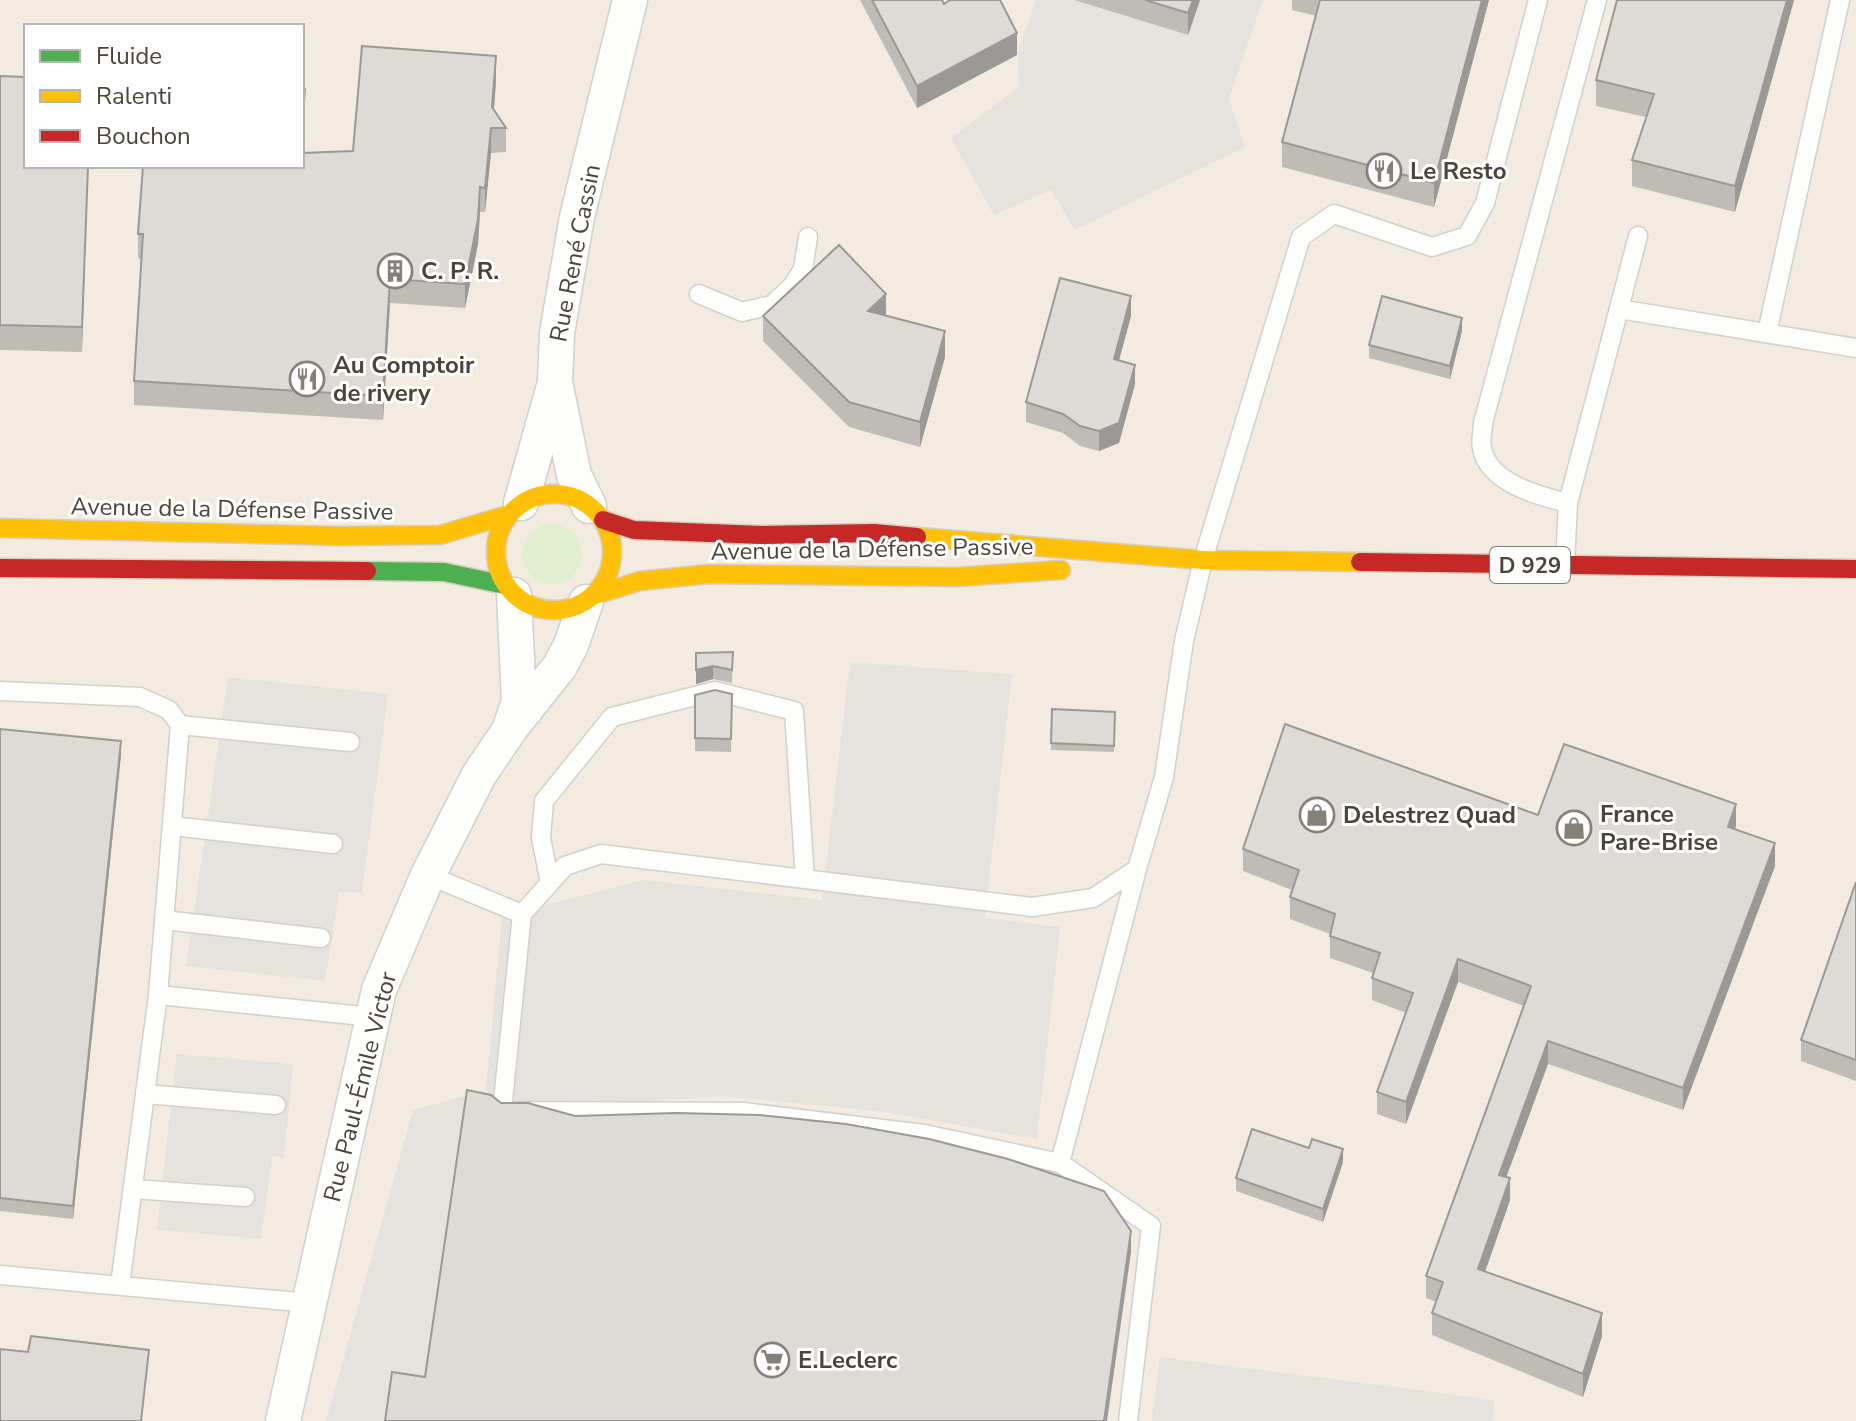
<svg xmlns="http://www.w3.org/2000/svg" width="1856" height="1421" viewBox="0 0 1856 1421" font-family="'Nunito Sans',sans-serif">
	<rect width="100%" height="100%" fill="#f4f2ee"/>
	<path fill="#f3ebdf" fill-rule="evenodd" d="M0 0H1856V1421H0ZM26 26H302V166H26Z"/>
	<circle fill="#e1eecf" cx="552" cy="554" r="30"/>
	<g fill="#e6e3df">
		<path d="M1036 0H1074L1188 35 1200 0H1263L1229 99 1245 147 1075 230 1051 190 994 215 951 138 1019 87 1017 55Z"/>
		<path d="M850 662 1012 674 985 918 1060 927 1037 1139 885 1112 722 1096 528 1111 497 1421H326L413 1110 486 1090 502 916 643 880 822 900Z"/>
		<path d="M228 677 388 694 362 893 339 892 325 981 186 966Z"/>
		<path d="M177 1054 293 1064 284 1158 272 1156 261 1239 157 1230Z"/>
		<path d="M1160 1357 1495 1400 1493 1421H1152Z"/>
	</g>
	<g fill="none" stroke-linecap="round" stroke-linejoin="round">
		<g stroke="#d2d0cb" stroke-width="21">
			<g id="lane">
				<path d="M699 294 742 312 772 305 793 285 803 269 808 237"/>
				<path d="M1619 309 1856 348"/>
				<path d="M1767 333 1840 0"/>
				<path d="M1568 503 1638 236"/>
				<path d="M1565 565 1568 503C1539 496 1488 483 1482 448 1480 441 1483 430 1483 423L1597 0"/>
				<path d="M0 691 140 697 169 710 180 725 158 995"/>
				<path d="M180 725 350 742"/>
				<path d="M172 826 333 844"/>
				<path d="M428 875 522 914 565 866 601 854 1032 907 1093 898 1137 869"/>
				<path d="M550 883 541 838 544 801 612 717 715 691 794 711 805 879"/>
				<path d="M522 914 502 1111 744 1112 924 1134 1060 1163"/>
				<path d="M164 920 321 938"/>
				<path d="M145 1094 276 1105"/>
				<path d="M133 1189 245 1197"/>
				<path d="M0 1275 309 1303"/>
				<path d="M120 1285 158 995 373 1017"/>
				<path d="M1128 1421 1151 1226 1060 1163 1137 869 1164 777 1184 641 1203 560 1301 237 1334 214 1432 247 1467 236 1485 203 1538 0"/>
			</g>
		</g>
		<g stroke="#d2d0cb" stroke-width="37">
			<g id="street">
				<path d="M521 503 554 386"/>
				<path d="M589 506 574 475 555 382 557 333 577 217 630 0"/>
				<path d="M511 725 519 701 514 595"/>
				<path d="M283 1421 379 990 428 875 479 775 510 729 560 666 571 645 586 602"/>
			</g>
		</g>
		<g stroke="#d6cebb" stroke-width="21">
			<path id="fast" d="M367 571 444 572 505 585"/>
		</g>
		<g stroke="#d6cebb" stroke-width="21">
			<g id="slow">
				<circle cx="554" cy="552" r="58"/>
				<path d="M0 528 339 536 440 535 508 515"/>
				<path d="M917 537 1203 560 1360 562"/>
				<path d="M592 596 640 581 709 574 957 577 1061 570"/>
			</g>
		</g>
		<g stroke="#d6cebb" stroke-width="21">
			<g id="jam">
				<path d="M603 520 634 530 761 535 874 533 917 537"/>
				<path d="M1360 562 1856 569"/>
				<path d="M0 568 367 571"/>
			</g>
		</g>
		<use href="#lane" stroke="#fdfdfc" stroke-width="18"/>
		<use href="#street" stroke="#fdfdfc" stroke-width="34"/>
		<use href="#fast" stroke="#4caf50" stroke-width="18"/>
		<use href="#slow" stroke="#ffc107" stroke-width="18"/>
		<use href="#jam" stroke="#c62828" stroke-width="18"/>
	</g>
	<g fill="#bfbcb8">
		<path d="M860 0H942L944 4 1017 55 917 108Z"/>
		<path d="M1074 0H1200L1188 35Z"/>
		<path d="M1292 0H1489L1434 207 1282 167V142L1316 16 1292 10Z"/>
		<path d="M1617 0H1794L1735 212 1632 186V160L1646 117 1596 106V80Z"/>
		<path d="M0 76 26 166H88L82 352 0 350Z"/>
		<path d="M496 81 494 110 506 128V152L491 153 485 212H480L478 244 465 308 390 303 383 420 134 405V381L141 259 138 258V234L302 89 305 114 302 153 353 151Z"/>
		<path d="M763 316H886L945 357 920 447 849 427 763 341Z"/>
		<path d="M1131 316 1119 360 1135 384 1119 443 1099 451 1080 446 1063 433 1026 422V402Z"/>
		<path d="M1462 331 1450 379 1369 358V345Z"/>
		<path d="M733 652 732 683 713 679 696 684V653Z"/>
		<path d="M732 694 731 752 695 751V695Z"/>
		<path d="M1052 709 1115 712 1114 752 1051 750Z"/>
		<path d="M0 729 121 755 73 1219 0 1211Z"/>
		<path d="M1538 815 1736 826 1735 829 1775 866 1683 1110 1548 1064 1506 1177 1510 1200 1485 1272 1602 1336 1583 1397 1432 1335V1313L1436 1302 1426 1298V1276L1524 1006 1458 982 1406 1124 1377 1114V1092L1406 1013 1372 1000V978L1373 973 1330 958V934L1290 919V897L1292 890 1243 871V849Z"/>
		<path d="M1856 882V1081L1801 1061V1040Z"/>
		<path d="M1343 1162 1323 1222 1236 1191V1178Z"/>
	</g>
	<g fill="#9b9996">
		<path d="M1193 0H1200L1188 35V13Z"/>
		<path d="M1482 0H1489L1434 207V183Z"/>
		<path d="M1787 0H1794L1735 212V186Z"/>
		<path d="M1017 33V55L917 108V86Z"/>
		<path d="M496 56V81L492 132V107Z"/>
		<path d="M305 89V114L302 153V129Z"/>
		<path d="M491 128V153L485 212V188Z"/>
		<path d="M88 166 82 352V327Z"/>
		<path d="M480 187V212L478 244 465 308V284Z"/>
		<path d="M390 279V303L383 420V396Z"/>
		<path d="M886 294V320L868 311Z"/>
		<path d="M1131 296V316L1114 379V359Z"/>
		<path d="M1462 318V331L1450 379V366Z"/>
		<path d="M945 331V357L920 447V422Z"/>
		<path d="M1135 365V384L1119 443 1099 451V431Z"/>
		<path d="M713 666V679L696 684V670Z"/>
		<path d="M121 741V755L73 1219V1206Z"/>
		<path d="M1736 804V826L1728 849V827Z"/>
		<path d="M1775 843V866L1683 1110V1088Z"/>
		<path d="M1458 959V982L1406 1124V1102Z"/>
		<path d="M1548 1041V1064L1499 1197V1175Z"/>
		<path d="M1343 1149V1162L1323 1222V1209Z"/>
		<path d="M1510 1178V1200L1478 1292V1269Z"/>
		<path d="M1131 1231V1252L1107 1421H1104Z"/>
		<path d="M1602 1313V1336L1583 1397V1374Z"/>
	</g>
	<g fill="#dedbd6" stroke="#9b9996" stroke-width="2">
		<path d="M872 0H942L944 4 950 0H1000L1017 33 917 86Z"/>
		<path d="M1145 0H1193L1188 13Z"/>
		<path d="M1320 0H1482L1434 183 1282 142Z"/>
		<path d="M1617 0H1787L1735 186 1632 160 1654 94 1596 80Z"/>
		<path d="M362 46 496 56 492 107 506 128H491L485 188 480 187 478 219 465 284 390 279 383 396 134 381 143 234H138L143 166H302V153L353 151Z"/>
		<path d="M0 76 26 77V166H88L82 327 0 325Z"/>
		<path d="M302 89H305L302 129Z"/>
		<path d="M839 245 886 294 868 311 945 331 920 422 849 402 763 316Z"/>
		<path d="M1060 278 1131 296 1114 359 1135 365 1119 423 1099 431 1080 426 1063 414 1026 402Z"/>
		<path d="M1382 296 1462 318 1450 366 1369 345Z"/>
		<path d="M733 652 732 670 713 666 696 670V653Z"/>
		<path d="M715 690 732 694 731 739 695 738V695Z"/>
		<path d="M1052 709 1115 712 1114 746 1051 743Z"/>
		<path d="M1285 724 1538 815 1564 744 1736 804 1728 827 1775 843 1683 1088 1548 1041 1499 1175 1510 1178 1478 1269 1602 1313 1583 1374 1432 1313 1443 1282 1426 1276 1531 986 1458 959 1406 1102 1377 1092 1413 993 1372 978 1380 953 1330 936 1335 914 1290 897 1299 870 1243 849Z"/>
		<path d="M0 729 121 741 73 1206 0 1198Z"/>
		<path d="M1856 882V1060L1801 1040Z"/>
		<path d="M467 1090 491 1095 501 1103H528L575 1116 676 1113 760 1115 846 1124 929 1139 1008 1159 1104 1191 1131 1231 1104 1421H385L392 1372 425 1377Z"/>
		<path d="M1252 1129 1309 1148 1312 1139 1343 1149 1323 1209 1236 1178Z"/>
		<path d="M31 1336 149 1350 141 1421H0V1349L28 1352Z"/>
	</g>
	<defs>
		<g id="restaurant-ring" transform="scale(1.8)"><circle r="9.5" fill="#fff" stroke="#868178" stroke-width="1.5"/><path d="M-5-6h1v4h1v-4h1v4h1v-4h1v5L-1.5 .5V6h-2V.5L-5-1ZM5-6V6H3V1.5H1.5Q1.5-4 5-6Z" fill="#868178"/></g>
		<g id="building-ring" transform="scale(1.8)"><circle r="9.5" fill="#fff" stroke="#868178" stroke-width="1.5"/><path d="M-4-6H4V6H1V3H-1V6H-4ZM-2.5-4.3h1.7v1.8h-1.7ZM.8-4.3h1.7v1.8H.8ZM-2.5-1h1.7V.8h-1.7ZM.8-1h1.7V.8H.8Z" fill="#868178"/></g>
		<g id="shop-ring" transform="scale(1.8)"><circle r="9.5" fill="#fff" stroke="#868178" stroke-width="1.5"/><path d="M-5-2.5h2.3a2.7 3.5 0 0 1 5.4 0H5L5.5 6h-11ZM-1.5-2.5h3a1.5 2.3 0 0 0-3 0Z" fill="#868178"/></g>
		<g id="supermarket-ring" transform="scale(1.8)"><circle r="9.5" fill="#fff" stroke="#868178" stroke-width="1.5"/><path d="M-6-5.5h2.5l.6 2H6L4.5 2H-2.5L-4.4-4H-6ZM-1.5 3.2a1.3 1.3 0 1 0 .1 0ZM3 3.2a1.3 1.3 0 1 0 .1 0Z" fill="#868178"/></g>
	</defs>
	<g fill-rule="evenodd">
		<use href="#restaurant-ring" x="1384" y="171"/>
		<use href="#building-ring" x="395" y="271"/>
		<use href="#restaurant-ring" x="307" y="379"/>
		<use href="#shop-ring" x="1317" y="815"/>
		<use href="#shop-ring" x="1574" y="828"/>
		<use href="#supermarket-ring" x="772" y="1360"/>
	</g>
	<g text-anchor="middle" stroke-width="6" stroke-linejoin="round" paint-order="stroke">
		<rect fill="#fff" stroke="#817c74" stroke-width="2" x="1490" y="547" width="80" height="36" rx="6"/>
		<g font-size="22" font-weight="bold" fill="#4b4439">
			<text x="1530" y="573">D 929</text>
		</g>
		<g font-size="24" font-weight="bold" fill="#4b4439" stroke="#fff" text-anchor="start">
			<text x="1410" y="179">Le Resto</text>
			<text x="421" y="279">C. P. R.</text>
			<text x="333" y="373">Au Comptoir<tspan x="333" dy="28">de rivery</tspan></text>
			<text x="1600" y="822">France<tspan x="1600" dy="28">Pare-Brise</tspan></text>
			<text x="1343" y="823">Delestrez Quad</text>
			<text x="798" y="1368">E.Leclerc</text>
		</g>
		<g font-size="24" fill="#4b4439" stroke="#fff">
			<text transform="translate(575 253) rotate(-79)" y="8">Rue René Cassin</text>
			<text transform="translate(232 509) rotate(1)" y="8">Avenue de la Défense Passive</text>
			<text transform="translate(872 549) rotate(-1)" y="8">Avenue de la Défense Passive</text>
			<text transform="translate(360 1087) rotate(-76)" y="8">Rue Paul-Émile Victor</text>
		</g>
	</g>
	<rect x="24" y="24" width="280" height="144" fill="#ffffff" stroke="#b7b4b0" stroke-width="2"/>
	<rect x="40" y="50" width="40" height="12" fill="#4caf50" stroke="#b7b4b0" stroke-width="2"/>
	<text x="96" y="64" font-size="24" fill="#4b4439">Fluide</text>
	<rect x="40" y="90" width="40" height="12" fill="#ffc107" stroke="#b7b4b0" stroke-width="2"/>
	<text x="96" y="104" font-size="24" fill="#4b4439">Ralenti</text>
	<rect x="40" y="130" width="40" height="12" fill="#c62828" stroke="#b7b4b0" stroke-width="2"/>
	<text x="96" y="144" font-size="24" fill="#4b4439">Bouchon</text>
</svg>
